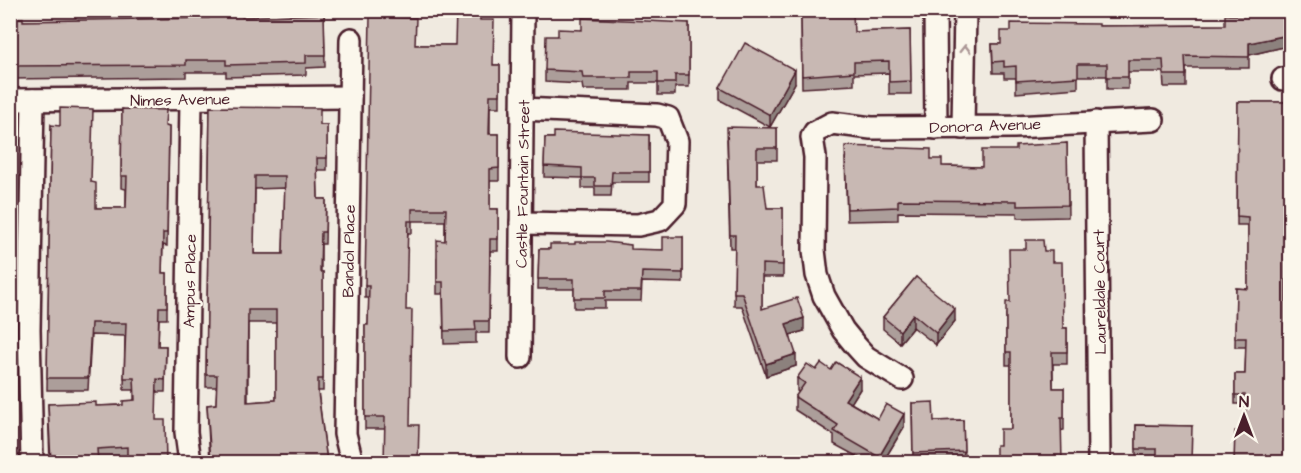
<svg xmlns="http://www.w3.org/2000/svg" width="1301" height="473" viewBox="0 0 1301 473" font-family="'Architects Daughter',sans-serif">
	<rect width="100%" height="100%" fill="#f0eae0"/>
	<filter id="ink" filterUnits="userSpaceOnUse"><feTurbulence type="fractalNoise" baseFrequency=".0167" numOctaves="2"/><feDisplacementMap in="SourceGraphic" scale="12" xChannelSelector="R" yChannelSelector="G"/><feConvolveMatrix kernelMatrix="1 2 1 2 8 2 1 2 1" color-interpolation-filters="sRGB"/></filter>
	<g filter="url(#ink)">
		<g fill="none" stroke-linecap="round" stroke-linejoin="round">
			<g stroke="#4a1f2b" stroke-width="26">
				<g id="street">
					<path d="M935 10 936 128"/>
					<path d="M351 39 345 434 352 462"/>
					<path d="M1283 79 1290 78"/>
					<path d="M10 100 350 97"/>
					<path d="M1096 122 1099 462"/>
					<path d="M963 128 965 10"/>
					<path d="M521 223 638 225 660 220 675 204 677 141 668 118 657 115 522 109"/>
					<path d="M520 357 523 10"/>
					<path d="M902 379 866 357 856 346 843 330 824 296 817 275 814 250 815 157 812 137 815 132 832 123 871 128 1014 127 1153 120"/>
					<path d="M32 462 29 330 33 100"/>
					<path d="M190 462 186 432 191 99"/>
				</g>
			</g>
			<use href="#street" stroke="#fbf7ec" stroke-width="21"/>
		</g>
		<g fill="#ac9e9a" stroke="#4a1f2b" stroke-width="1.5" fill-rule="evenodd">
			<path d="M1258 10H1282L1288 46 1249 55V68H1186V87H1164L1163 72H1128V89H1107V76H1078V88L1016 93V78H1004V73H993L992 44H1001L1099 26 1225 25 1259 15Z"/>
			<path d="M324 14 325 67 306 68V75L226 77V72H186V77L10 79V18L23 21 209 18Z"/>
			<path d="M801 14 854 32 910 30 911 94H889V73L854 74V85L802 88Z"/>
			<path d="M480 20 493 65H500V107H490V134H499V181H490V209H498V251H490L489 333H476V343L444 344 443 294H437V258L445 241V221H412V233H408L385 429H365V325H368L369 298H365V286L416 45H455Z"/>
			<path d="M689 23V87H675V95H658V83H631V90H583L582 84 545 82V70L558 36 582 30Z"/>
			<path d="M795 83 770 127 720 100V88Z"/>
			<path d="M1238 102H1287L1245 431V404H1235V374H1245L1246 347H1235L1236 288 1248 289V225H1237Z"/>
			<path d="M210 107 320 125H327V170H317L318 199H326L325 244H321V272H323V391H318L327 462H210L207 405 216 404 217 387H206ZM285 188 283 254H254L255 189ZM248 323H276V400L248 402Z"/>
			<path d="M122 109 166 126 169 127 167 246 163 245 162 273H167V319H159L158 346H166L165 392H157L127 460 98 461V462H50L48 404 96 406 123 405 134 400V390H124L125 336 91 335 88 390H47L51 125 91 182 96 208H126V189L121 188Z"/>
			<path d="M10 126H13L12 171H10Z"/>
			<path d="M777 128V160H757V185L767 208H783V277H762V309L804 331 790 335 796 366 766 376 742 306H734L735 248H730L727 139Z"/>
			<path d="M649 135V182H612L611 196H595V188H582V178L544 177 545 138Z"/>
			<path d="M1067 143 1068 217 1017 218V213L898 212V220L847 221 845 158 931 159 942 166 982 167Z"/>
			<path d="M683 237V283L642 282 641 301H605V308H574V289H538L539 249 663 250Z"/>
			<path d="M1044 251 1052 262 1063 328H1067V364H1053V388H1064V430L1000 445 1011 429V365H1006V314L1010 302Z"/>
			<path d="M916 277 955 321 936 345 913 327 900 343 883 329V317Z"/>
			<path d="M816 370 860 389 851 403 878 419 904 427 883 462H867L834 444V435L795 410V397L799 392 797 391V378Z"/>
			<path d="M912 403 934 421 963 420 964 462H913Z"/>
			<path d="M1136 425 1192 426 1157 462 1136 461Z"/>
		</g>
		<g fill="#8c817d" stroke="#4a1f2b" stroke-width="1.5">
			<path d="M1288 35V46L1249 55V43Z"/>
			<path d="M795 70V83L770 127V115Z"/>
			<path d="M955 309V321L936 345V333Z"/>
			<path d="M913 314V327L900 343V331Z"/>
			<path d="M804 318V331L786 336V324Z"/>
			<path d="M796 354V366L766 376V364Z"/>
			<path d="M860 377V389L845 413V400Z"/>
			<path d="M904 414V427L883 462H879V457Z"/>
		</g>
		<g fill="#c8b8b3" stroke="#4a1f2b" stroke-width="1.5" fill-rule="evenodd">
			<path d="M456 10H480V20H494L493 65H500V95H490L489 134H499V168L490 169V209H498V239H490L489 321H475L476 330 444 331 443 282H437V240L445 241 446 209H412V221H408L406 310H412L410 425H419L418 462H384L385 417H365V325H368L369 286H365L370 17 416 18 415 45H455Z"/>
			<path d="M1261 10H1282L1288 35 1249 43V57L1185 56 1186 75H1164L1163 60H1128V77H1107V64H1078V77L1016 81V66L1004 67V61L993 62 992 44H1001V31H1011V23L1099 24V26L1225 25V15H1262Z"/>
			<path d="M209 12H242V17L324 14 325 55H306V63L226 65V60H186V65L10 66V18H23V21L209 18Z"/>
			<path d="M801 14H853L854 32 910 30 911 81 889 82V61L854 62V72L802 76Z"/>
			<path d="M582 18 689 23V75H675V83H658V72H631V78H583L582 72 545 70 546 36H558V29L582 30Z"/>
			<path d="M745 43 795 70 770 115 720 88Z"/>
			<path d="M1238 102H1287L1285 462H1234L1235 431H1245V395H1235V374H1245L1246 338H1235L1236 288 1248 289V217L1237 216Z"/>
			<path d="M210 107 320 108V125H327V158H317L318 199H326L325 232H321L320 272H323V379H318V393L327 462H211L207 405 216 404 217 375H206ZM255 176H285L283 254H254ZM248 310H276V400L247 402Z"/>
			<path d="M60 108 93 109 91 182 96 183V208H126L127 176H121L122 109 166 110 165 126 169 127 167 233H163L162 273H167V307H159L158 346H166L165 380 157 379 156 420H165L166 462H127V447L97 449 98 462H51L48 404 96 402V406L123 405V401L135 400 134 378H124L126 323H91L88 378H47L51 125 60 126Z"/>
			<path d="M10 126H13L12 159H10Z"/>
			<path d="M727 127 777 128V148H757V185H764L767 208H783V265L762 264V309L797 298 804 318 786 324 796 354 766 364 742 293H734L735 235H730Z"/>
			<path d="M554 132 649 135V172H612L611 186H595V178H582V168L544 166 545 138H554Z"/>
			<path d="M1067 143 1068 205 1017 206V201L898 200V207L847 209 845 146 931 149V159H942V166L982 167V150H1016V146Z"/>
			<path d="M663 237H683V273L642 272 641 291H605V298H574V279H538L539 249H550V244H575V242H606L631 245V249L663 250Z"/>
			<path d="M1026 240H1043L1044 251H1052V262H1062L1063 328H1067V352H1052L1053 388H1064V418H1061L1062 462H996V445H1000V429H1011V352H1006V302H1010L1009 249H1026Z"/>
			<path d="M916 277 955 309 936 333 913 314 900 331 883 317Z"/>
			<path d="M836 362 860 377 845 400 878 419 886 404 904 414 879 457 834 431 838 425 795 397 805 383 797 378 807 364 816 370 821 363 831 370Z"/>
			<path d="M933 402 934 421 963 420 964 451 913 453 912 403Z"/>
			<path d="M1136 425 1192 426 1191 462H1157V449H1136Z"/>
		</g>
		<defs><path id="oneway-chevron" d="M-2-3.5L2.5 0L-2 3.5" fill="none" stroke-width="1.6" stroke-linecap="round" stroke-linejoin="round" transform="scale(1.5)"/></defs>
		<use stroke="#ab9695" href="#oneway-chevron" transform="translate(965 49) rotate(-89)"/>
	</g>
	<g text-anchor="middle" stroke-width="5" stroke-linejoin="round" paint-order="stroke">
		<g font-size="16" fill="#4a1f2b" stroke="#fbf7ec">
			<text transform="translate(180 99) rotate(-1)" y="6">Nimes Avenue</text>
			<text transform="translate(985 125) rotate(-2)" y="6">Donora Avenue</text>
			<text transform="translate(522 184) rotate(-89)" y="6">Castle Fountain Street</text>
			<text transform="translate(348 251) rotate(-89)" y="6">Bandol Place</text>
			<text transform="translate(189 281) rotate(-89)" y="6">Ampus Place</text>
			<text transform="translate(1099 292) rotate(-91)" y="6">Laureldale Court</text>
		</g>
	</g>
	<rect width="1301" height="473" fill="none" stroke="#fbf7ec" stroke-width="36"/>
	<rect x="18" y="18" width="1265" height="437" fill="none" stroke="#4a1f2b" stroke-width="2" filter="url(#ink)"/>
	<g transform="translate(1244 416)" stroke="#fbf7ec" stroke-width="4.5" paint-order="stroke">
	<path d="M0-4.5L10 22L0 15L-10 22Z" fill="#4a1f2b"/>
	<text y="-9" font-size="16" font-weight="bold" text-anchor="middle" fill="#4a1f2b">N</text>
	</g>
</svg>
